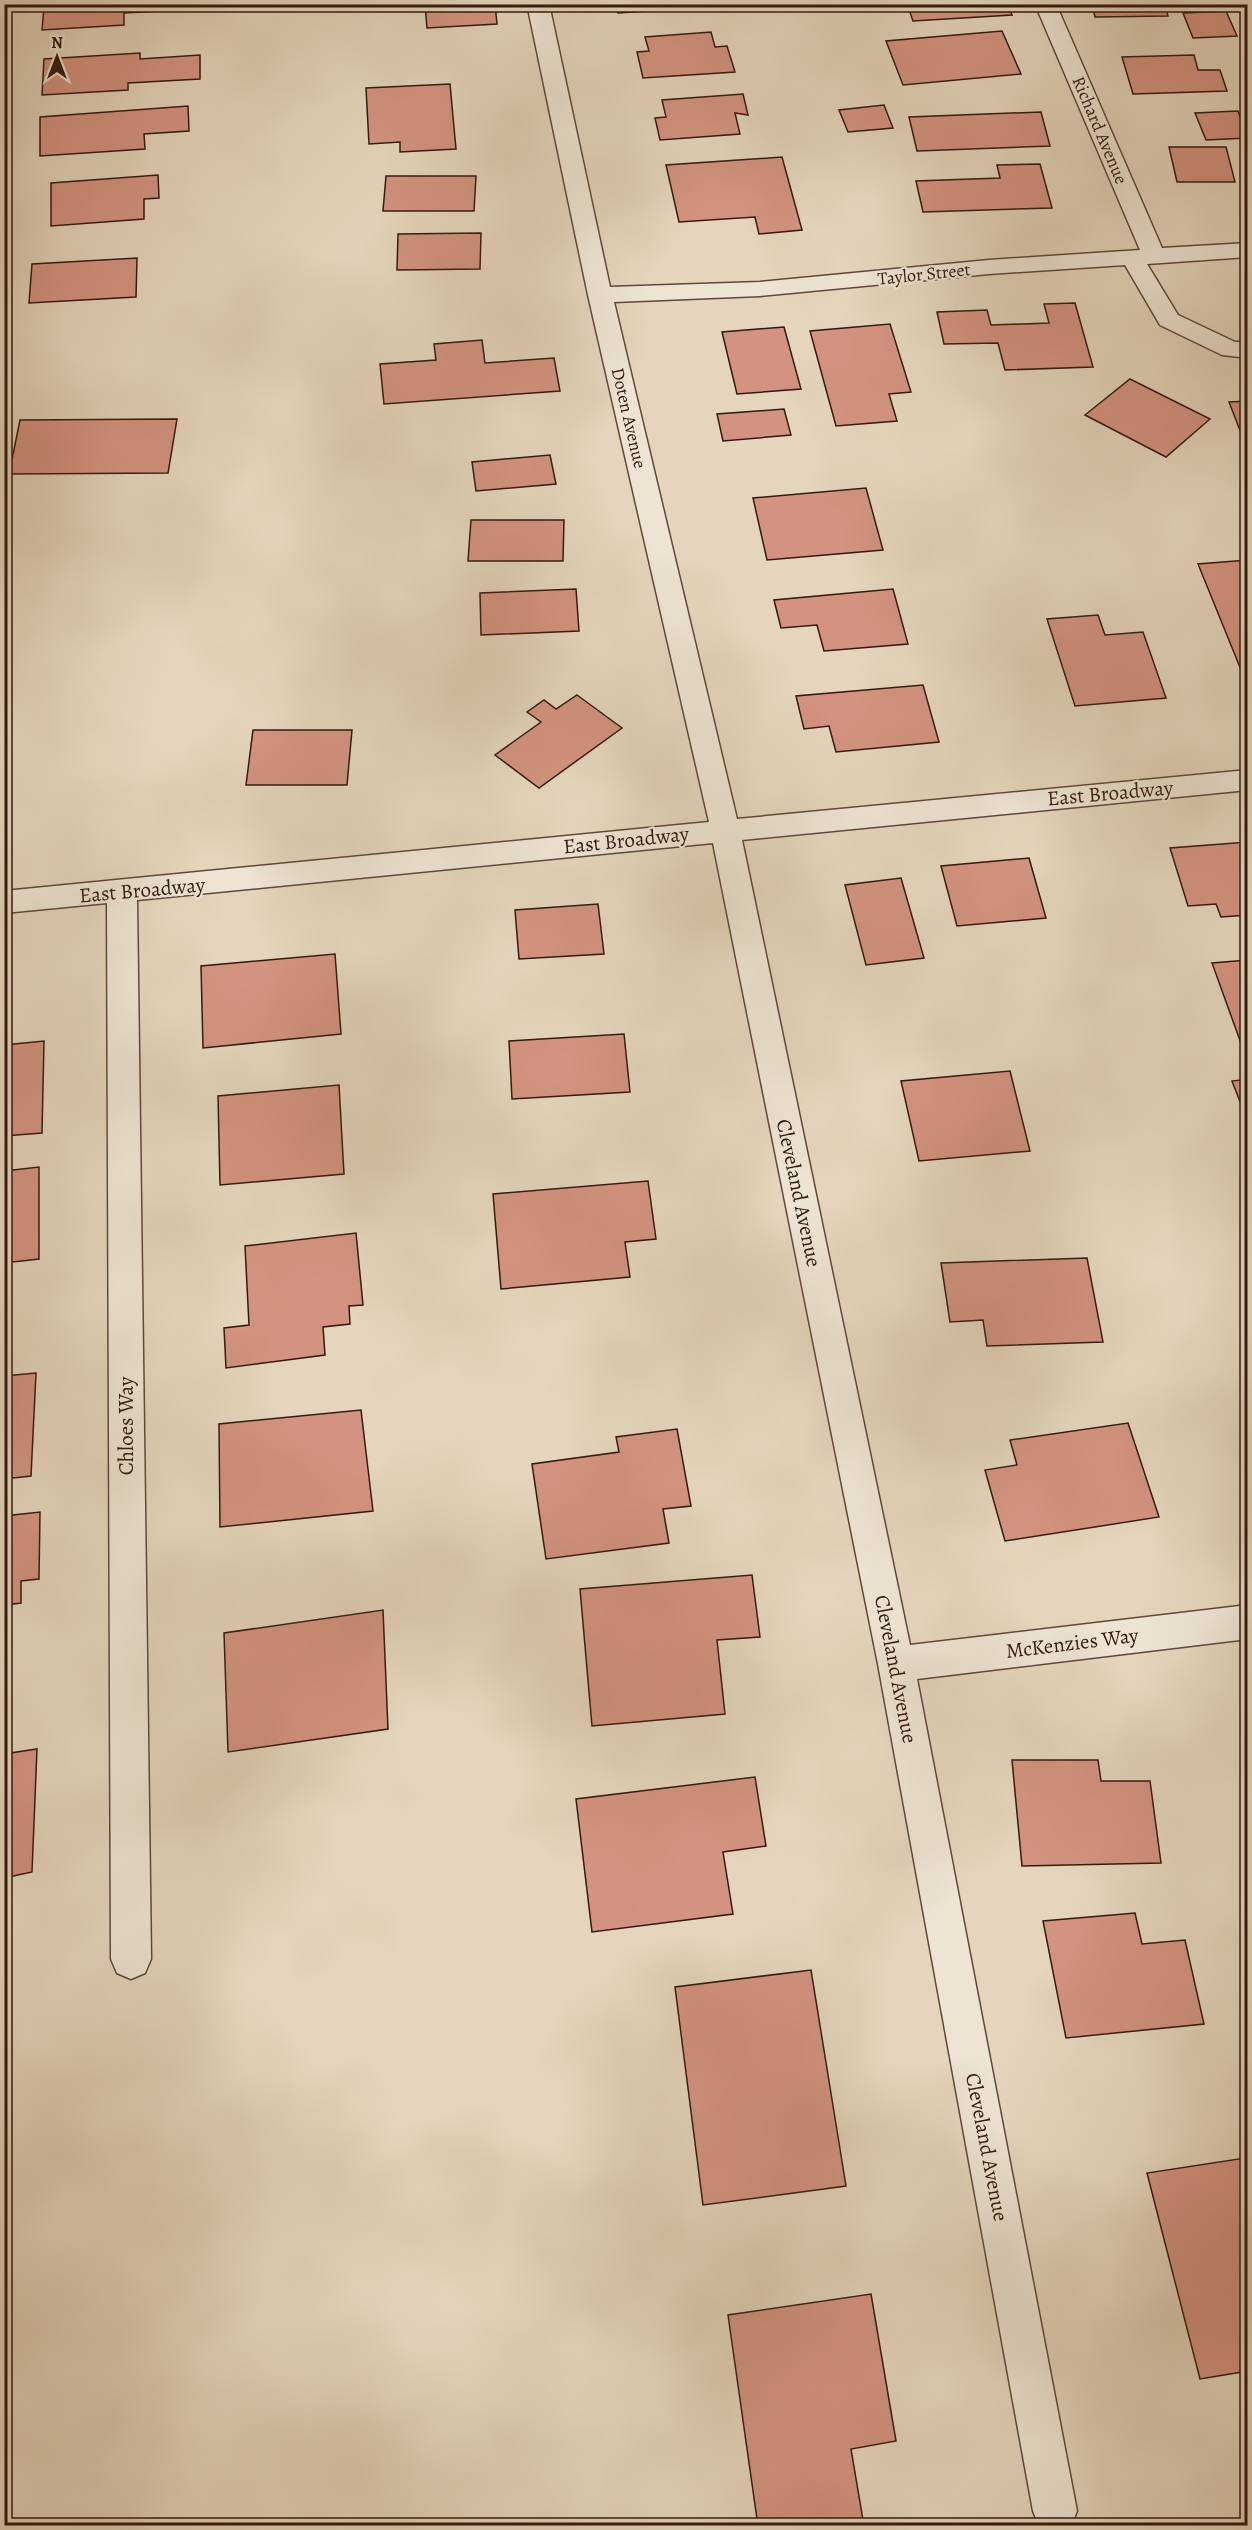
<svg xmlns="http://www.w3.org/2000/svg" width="1252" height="2530" viewBox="0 0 1252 2530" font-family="Alegreya,serif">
	<rect width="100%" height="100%" fill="#e4d5bc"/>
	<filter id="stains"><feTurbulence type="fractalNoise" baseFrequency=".00333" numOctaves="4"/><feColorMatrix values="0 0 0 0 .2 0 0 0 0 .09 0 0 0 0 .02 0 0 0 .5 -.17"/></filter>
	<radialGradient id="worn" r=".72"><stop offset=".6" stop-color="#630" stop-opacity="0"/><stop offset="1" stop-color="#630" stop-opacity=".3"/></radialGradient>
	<g fill="#d39380" stroke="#33190f" stroke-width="1.5">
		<path d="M84 4H215V8L124 13V25L42 30 44 7Z"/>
		<path d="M425 4H495L497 24 427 28Z"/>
		<path d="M616 4H728V6L618 13Z"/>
		<path d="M907 4H1008L1012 15 913 21Z"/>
		<path d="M1092 4H1165L1168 16 1095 17Z"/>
		<path d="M1226 11 1237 36 1193 38 1183 13Z"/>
		<path d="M1002 31 1021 74 903 85 886 41Z"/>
		<path d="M711 32 715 47 727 46 735 72 643 78 637 52 649 51 645 37Z"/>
		<path d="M140 53V59L200 55V79L128 83V90L42 95 44 59Z"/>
		<path d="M1194 55 1198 70H1220L1227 91 1133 94 1122 57Z"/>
		<path d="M450 84 456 149 400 152V142L369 144 366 88Z"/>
		<path d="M743 94 748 115 735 113 740 134 660 140 655 118 666 117 662 100Z"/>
		<path d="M884 105 893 128 848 132 839 110Z"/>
		<path d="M188 106 189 131 144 134 145 149 40 156V117Z"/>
		<path d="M1238 111 1248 138 1206 140 1195 113Z"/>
		<path d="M1041 112 1050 146 917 151 909 117Z"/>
		<path d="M1169 147H1226L1235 182H1177Z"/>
		<path d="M782 157 802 230 759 234 755 217 679 222 666 165Z"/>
		<path d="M1040 164 1052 208 923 212 916 181 1000 178 997 165Z"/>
		<path d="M158 175 159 198 144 199V219L51 226V183Z"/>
		<path d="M386 176H476L474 211H383Z"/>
		<path d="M481 233 480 269 397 270 398 234Z"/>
		<path d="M137 258 136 297 29 303 32 264Z"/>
		<path d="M1075 303 1093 367 1005 370 998 343 944 344 937 312 987 310 991 325 1049 323 1044 304Z"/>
		<path d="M890 324 911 392 889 394 897 421 836 426 810 331Z"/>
		<path d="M784 327 801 389 737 394 722 332Z"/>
		<path d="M482 340 485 363 554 358 560 391 384 404 380 364 436 360 434 344Z"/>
		<path d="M1130 379 1210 419 1166 457 1085 415Z"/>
		<path d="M1248 401V446H1246L1229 402Z"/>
		<path d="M784 409 791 435 723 441 717 414Z"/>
		<path d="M177 419 168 473 9 474 20 420Z"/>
		<path d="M550 455 556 484 476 491 472 462Z"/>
		<path d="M866 488 883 550 767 560 753 498Z"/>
		<path d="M471 520H564L563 561H468Z"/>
		<path d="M1248 560V687L1198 564Z"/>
		<path d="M576 589 579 631 481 635 480 593Z"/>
		<path d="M893 589 908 644 824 651 817 625 781 628 774 600Z"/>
		<path d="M1098 615 1105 635 1143 632 1166 698 1075 706 1047 619Z"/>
		<path d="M923 685 939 742 836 752 829 726 804 729 796 696Z"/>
		<path d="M577 695 622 728 539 788 495 755 541 722 527 712 544 700 556 709Z"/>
		<path d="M253 730H352L347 785H246Z"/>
		<path d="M1248 842V915L1221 917 1216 904 1188 906 1170 848Z"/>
		<path d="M1029 858 1046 918 957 926 941 866Z"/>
		<path d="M901 878 924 958 866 965 845 885Z"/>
		<path d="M598 904 604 954 519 959 515 910Z"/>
		<path d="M335 954 341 1034 203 1048 201 966Z"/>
		<path d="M1248 960V1046H1242L1212 963Z"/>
		<path d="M624 1034 630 1092 512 1099 509 1041Z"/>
		<path d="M44 1041 42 1133 4 1136V1045Z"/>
		<path d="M1010 1071 1030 1151 919 1161 901 1081Z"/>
		<path d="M1248 1079V1122L1232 1081Z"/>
		<path d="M339 1085 344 1174 220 1185 218 1096Z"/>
		<path d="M39 1167V1259L4 1263V1171Z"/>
		<path d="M648 1181 656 1239 625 1242 630 1277 501 1289 493 1194Z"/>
		<path d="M356 1233 363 1305 349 1306 350 1324 323 1327 325 1355 226 1368 224 1328 249 1325 245 1246Z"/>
		<path d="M1087 1258 1103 1342 987 1346 983 1320 950 1322 941 1263Z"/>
		<path d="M36 1373 31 1476 4 1479V1376Z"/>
		<path d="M361 1410 373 1511 220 1527 219 1424Z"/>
		<path d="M1128 1423 1159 1517 1005 1541 985 1470 1017 1465 1010 1440Z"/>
		<path d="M677 1429 691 1506 663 1509 669 1543 546 1559 532 1464 619 1452 616 1437Z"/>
		<path d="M40 1512 39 1579 21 1581V1603L5 1605 4 1638V1516Z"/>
		<path d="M752 1575 760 1637 717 1640 725 1714 592 1726 580 1589Z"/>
		<path d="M383 1610 388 1729 228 1752 224 1633Z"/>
		<path d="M37 1749 32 1872 4 1878V1754Z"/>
		<path d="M1012 1760H1098L1101 1781H1150L1161 1863 1022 1866Z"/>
		<path d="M755 1777 766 1846 723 1852 733 1914 592 1932 576 1799Z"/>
		<path d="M1135 1913 1142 1944 1185 1940 1204 2024 1066 2038 1043 1921Z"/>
		<path d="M811 1970 846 2186 703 2205 675 1987Z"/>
		<path d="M1245 2158 1248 2167V2371L1200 2379 1147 2173Z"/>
		<path d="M871 2294 896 2441 851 2449 864 2526H758L728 2315Z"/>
	</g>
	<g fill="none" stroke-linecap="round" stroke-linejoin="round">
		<g stroke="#5f483a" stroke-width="3">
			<path id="minor" d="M527 4H549L610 287 760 282 989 260 1140 250 1035 4H1056L1162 248 1248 243V257L1147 264 1178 315 1235 342H1248V358L1222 355 1160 325 1125 265 989 274 760 296 614 302 737 819 1248 770V790L742 840 910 1645 1248 1605V1639L917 1679 1077 2511 1071 2526H1039L1033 2511 878 1664 713 843 137 900 151 1959 145 1973 131 1979 117 1973 111 1959 107 903 4 913V891L709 822 588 295Z"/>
		</g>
		<use href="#minor" fill="#ede4d3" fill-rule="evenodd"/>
	</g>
	<g text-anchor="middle" stroke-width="4.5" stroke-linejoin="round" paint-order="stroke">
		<g font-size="18" fill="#33190f" stroke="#ede4d3">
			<text transform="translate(1100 130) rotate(67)" y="6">Richard Avenue</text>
			<text transform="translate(924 274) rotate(-6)" y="6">Taylor Street</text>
			<text transform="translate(629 418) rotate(77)" y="6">Doten Avenue</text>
		</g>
		<g font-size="21" fill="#33190f" stroke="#ede4d3">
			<text transform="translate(1110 793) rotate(-5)" y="7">East Broadway</text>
			<text transform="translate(626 840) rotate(-6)" y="7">East Broadway</text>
			<text transform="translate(142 890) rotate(-5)" y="7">East Broadway</text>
			<text transform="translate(799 1193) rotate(78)" y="7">Cleveland Avenue</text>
			<text transform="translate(126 1426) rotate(-90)" y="7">Chloes Way</text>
			<text transform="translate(1072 1643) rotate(-7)" y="7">McKenzies Way</text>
			<text transform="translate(896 1669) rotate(79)" y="7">Cleveland Avenue</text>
			<text transform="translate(987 2147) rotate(79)" y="7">Cleveland Avenue</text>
		</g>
	</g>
	<rect width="1252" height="2530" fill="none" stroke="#e4d5bc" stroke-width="24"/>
	<rect x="6" y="6" width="1240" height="2518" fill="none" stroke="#33190f" stroke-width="3"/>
	<rect x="12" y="12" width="1228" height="2506" fill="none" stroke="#33190f" stroke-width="1.5"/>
	<g transform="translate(57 57)" stroke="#ede4d3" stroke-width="4.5" paint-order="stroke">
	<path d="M0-4.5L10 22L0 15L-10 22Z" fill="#33190f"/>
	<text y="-9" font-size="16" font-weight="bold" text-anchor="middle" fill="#33190f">N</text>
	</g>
	<rect width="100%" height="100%" filter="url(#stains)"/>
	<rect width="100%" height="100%" fill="url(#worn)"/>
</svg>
